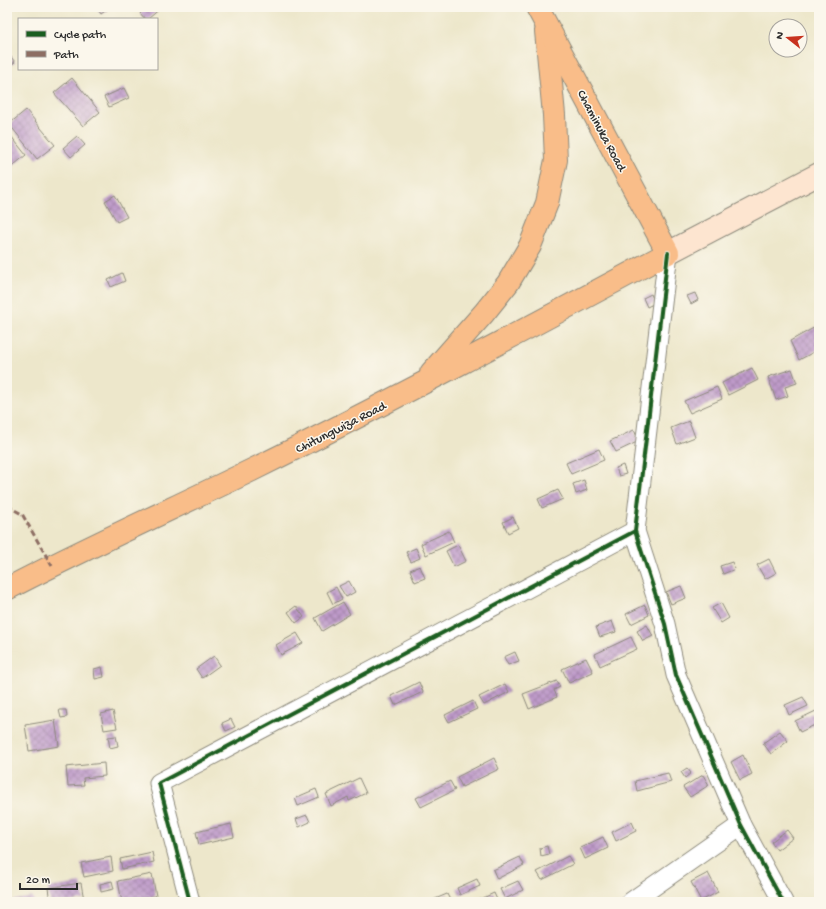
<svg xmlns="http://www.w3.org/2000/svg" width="826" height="909" viewBox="0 0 826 909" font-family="'Gochi Hand',sans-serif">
	<defs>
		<pattern id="building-cross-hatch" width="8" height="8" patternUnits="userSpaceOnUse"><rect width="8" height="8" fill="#be9ac9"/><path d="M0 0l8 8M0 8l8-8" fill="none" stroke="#9b7ea3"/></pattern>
	</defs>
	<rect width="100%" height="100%" fill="#fbf7ec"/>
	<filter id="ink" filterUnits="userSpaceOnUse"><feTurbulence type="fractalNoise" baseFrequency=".025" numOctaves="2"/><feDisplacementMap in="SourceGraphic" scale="8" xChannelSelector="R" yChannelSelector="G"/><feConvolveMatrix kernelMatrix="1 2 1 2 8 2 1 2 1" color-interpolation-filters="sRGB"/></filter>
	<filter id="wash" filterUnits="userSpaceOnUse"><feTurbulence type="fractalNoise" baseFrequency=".012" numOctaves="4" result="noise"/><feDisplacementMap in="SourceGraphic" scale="16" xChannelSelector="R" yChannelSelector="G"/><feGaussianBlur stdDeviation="0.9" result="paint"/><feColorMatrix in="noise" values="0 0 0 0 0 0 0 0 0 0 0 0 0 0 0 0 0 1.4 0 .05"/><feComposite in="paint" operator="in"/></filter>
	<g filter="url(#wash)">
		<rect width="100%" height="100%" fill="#ede7cb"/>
		<g id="blocks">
			<g fill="url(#building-cross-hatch)">
				<path d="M96 7H111L101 14Z"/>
				<path d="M147 7H162L148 19H145L140 13Z"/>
				<path d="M7 52 15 62 7 68Z"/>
				<path d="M72 78 100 112 83 126 54 93Z"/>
				<path d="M124 88 129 98 109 107 104 97Z"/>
				<path d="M26 110 55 145 37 159 9 124Z"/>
				<path d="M7 131 26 155 9 169 7 167Z"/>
				<path d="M77 136 85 145 71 157 63 148Z"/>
				<path d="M115 195 127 217 117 222 105 201Z"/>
				<path d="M122 273 125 281 111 287 108 280Z"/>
				<path d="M695 293 698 300 691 304 687 296Z"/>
				<path d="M651 294 655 303 647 307 643 298Z"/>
				<path d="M819 325V349L799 360 790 341Z"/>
				<path d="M752 368 758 380 728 395 722 383Z"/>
				<path d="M792 369 797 383 785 387 788 396 776 400 768 377Z"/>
				<path d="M717 387 722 399 690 413 684 401Z"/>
				<path d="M689 421 695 437 677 444 671 428Z"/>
				<path d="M634 430 639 441 616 452 610 441Z"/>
				<path d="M599 449 604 460 571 474 566 463Z"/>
				<path d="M623 465 626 474 619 476 616 468Z"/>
				<path d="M584 480 587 490 576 494 573 484Z"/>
				<path d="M558 490 563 499 542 508 538 499Z"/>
				<path d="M513 517 518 528 508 533 503 522Z"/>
				<path d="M449 531 454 542 426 555 421 544Z"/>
				<path d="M458 545 466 561 454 567 446 551Z"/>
				<path d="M416 548 420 558 411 562 406 552Z"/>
				<path d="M769 559 776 573 765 579 757 565Z"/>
				<path d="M732 562 735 569 723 574 720 566Z"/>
				<path d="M420 566 425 578 415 582 410 570Z"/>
				<path d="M349 581 355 592 346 597 339 586Z"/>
				<path d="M681 586 686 598 671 604 666 592Z"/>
				<path d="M336 587 342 599 333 604 327 592Z"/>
				<path d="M343 602 350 614 322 631 315 618Z"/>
				<path d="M721 603 729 618 721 623 712 608Z"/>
				<path d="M645 605 649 615 631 624 626 614Z"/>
				<path d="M296 606 304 617 296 623 288 612Z"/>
				<path d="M612 621 616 632 600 637 596 627Z"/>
				<path d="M647 625 653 636 643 641 637 631Z"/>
				<path d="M297 633 303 643 281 655 276 645Z"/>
				<path d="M631 637 637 649 600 666 595 654Z"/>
				<path d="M515 652 519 661 508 665 504 657Z"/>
				<path d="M214 656 220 665 202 678 196 669Z"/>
				<path d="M586 658 593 672 569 683 562 669Z"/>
				<path d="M102 667 104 677 95 679 94 669Z"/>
				<path d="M557 681 560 687 554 690 557 697 529 709 523 694Z"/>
				<path d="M419 682 423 692 395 705 391 696Z"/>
				<path d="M505 684 509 692 484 705 479 697Z"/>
				<path d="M803 697 808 706 789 715 785 705Z"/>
				<path d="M473 701 477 709 449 722 445 715Z"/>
				<path d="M59 710H66L67 717 61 718Z"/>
				<path d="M818 710 819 713V723L800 732 795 721Z"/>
				<path d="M113 711 117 728 104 730 101 714Z"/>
				<path d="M231 719 235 727 226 731 222 723Z"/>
				<path d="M55 720 59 746 29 751 25 725Z"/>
				<path d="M780 731 788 741 771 754 763 743Z"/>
				<path d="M116 736 118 746 110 748 108 737Z"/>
				<path d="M743 755 752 774 740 780 731 762Z"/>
				<path d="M494 758 499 769 462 787 457 777Z"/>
				<path d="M104 763 105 776 83 778 84 785 68 786 66 767Z"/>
				<path d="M687 768 691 773 685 778 681 772Z"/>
				<path d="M668 773 671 782 637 791 635 781Z"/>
				<path d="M703 775 709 785 690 797 683 787Z"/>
				<path d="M359 778 366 793 349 801 348 797 331 806 326 794Z"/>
				<path d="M450 781 455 790 421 807 416 798Z"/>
				<path d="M316 789 319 797 298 806 295 798Z"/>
				<path d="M307 815 310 822 299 827 296 819Z"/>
				<path d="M632 822 636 831 616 841 612 832Z"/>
				<path d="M231 824 234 837 199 845 196 832Z"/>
				<path d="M787 830 793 838 777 850 771 842Z"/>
				<path d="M603 837 608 848 585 859 580 848Z"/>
				<path d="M547 846 549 854 541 856 540 848Z"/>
				<path d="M152 852 154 862 122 869 120 859Z"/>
				<path d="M568 856 573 864 542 880 537 872Z"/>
				<path d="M111 857 113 871 84 877 81 863Z"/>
				<path d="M520 857 524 865 497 879 493 870Z"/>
				<path d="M708 873 718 892 701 901 691 882Z"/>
				<path d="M152 874 156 896 122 902 118 881Z"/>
				<path d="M477 879 480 886 460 895 457 888Z"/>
				<path d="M112 881 114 889 101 892 100 884Z"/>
				<path d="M518 881 523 890 505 899 500 889Z"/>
				<path d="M81 883 84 900 69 902H50L48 888Z"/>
				<path d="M494 893 498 902H474Z"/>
				<path d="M447 894 451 902H428Z"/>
				<path d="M33 897 34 902H10V901Z"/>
			</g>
		</g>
	</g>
	<g filter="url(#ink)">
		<use href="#blocks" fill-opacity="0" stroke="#8c897b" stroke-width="1"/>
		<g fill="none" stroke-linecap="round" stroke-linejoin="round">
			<g stroke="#8c897b" stroke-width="21">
				<g id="street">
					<path d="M668 253 635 531 665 624 676 675 741 825 783 902"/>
					<path d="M190 902 159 783 635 531"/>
					<path d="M631 902 741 825"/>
				</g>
			</g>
			<g stroke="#8c897b" stroke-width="24">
				<path id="secondary" d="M668 253 819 174"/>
			</g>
			<g stroke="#8c897b" stroke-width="24">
				<g id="primary">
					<path d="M431 373 484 313 508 283 530 246 547 203 556 160 554 115 546 31"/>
					<path d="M7 589C87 547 170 510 252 470 392 401 530 327 668 253L537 7"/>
				</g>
			</g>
			<use href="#street" stroke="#fff" stroke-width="19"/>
			<use href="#secondary" stroke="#fde5d0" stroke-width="22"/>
			<use href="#primary" stroke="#f9bd89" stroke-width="22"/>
			<path stroke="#8d6e63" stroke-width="3" stroke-dasharray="6 3" stroke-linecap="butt" d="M7 506 22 514 52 566"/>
			<g stroke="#fbf7ec" stroke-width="6">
				<g id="cycleway">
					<path d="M668 253 635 531 665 624 676 675 741 825 783 902"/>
					<path d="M190 902 159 783 635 531"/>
				</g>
			</g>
			<use href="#cycleway" stroke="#1b5e20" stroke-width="4"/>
		</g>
	</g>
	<g text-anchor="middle" stroke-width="3" stroke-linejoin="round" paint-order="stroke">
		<g font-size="13" fill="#2b2b2b" stroke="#fbf7ec">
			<text transform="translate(603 130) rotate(62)" y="5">Chaminuka Road</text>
			<text transform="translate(340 426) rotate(-27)" y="5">Chitungwiza Road</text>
		</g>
	</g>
	<rect width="826" height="909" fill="none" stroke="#fbf7ec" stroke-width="24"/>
	<rect x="18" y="18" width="140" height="52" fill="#fbf7ec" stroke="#a8a59f"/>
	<rect x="26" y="31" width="20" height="6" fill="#1b5e20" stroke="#a8a59f"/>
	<text x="54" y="38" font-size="12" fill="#2b2b2b">Cycle path</text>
	<rect x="26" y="51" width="20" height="6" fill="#8d6e63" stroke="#a8a59f"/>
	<text x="54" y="58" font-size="12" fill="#2b2b2b">Path</text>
	<g transform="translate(788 38) rotate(287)"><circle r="19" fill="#fbf7ec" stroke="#a8a59f"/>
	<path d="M0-3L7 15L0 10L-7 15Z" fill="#c8321e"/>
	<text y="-6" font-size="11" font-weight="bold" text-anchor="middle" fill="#2b2b2b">N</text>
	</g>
	<path d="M20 883v6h57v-6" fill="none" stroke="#2b2b2b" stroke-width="2"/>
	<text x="26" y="883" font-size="12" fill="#2b2b2b" stroke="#fbf7ec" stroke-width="3" paint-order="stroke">20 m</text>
</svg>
